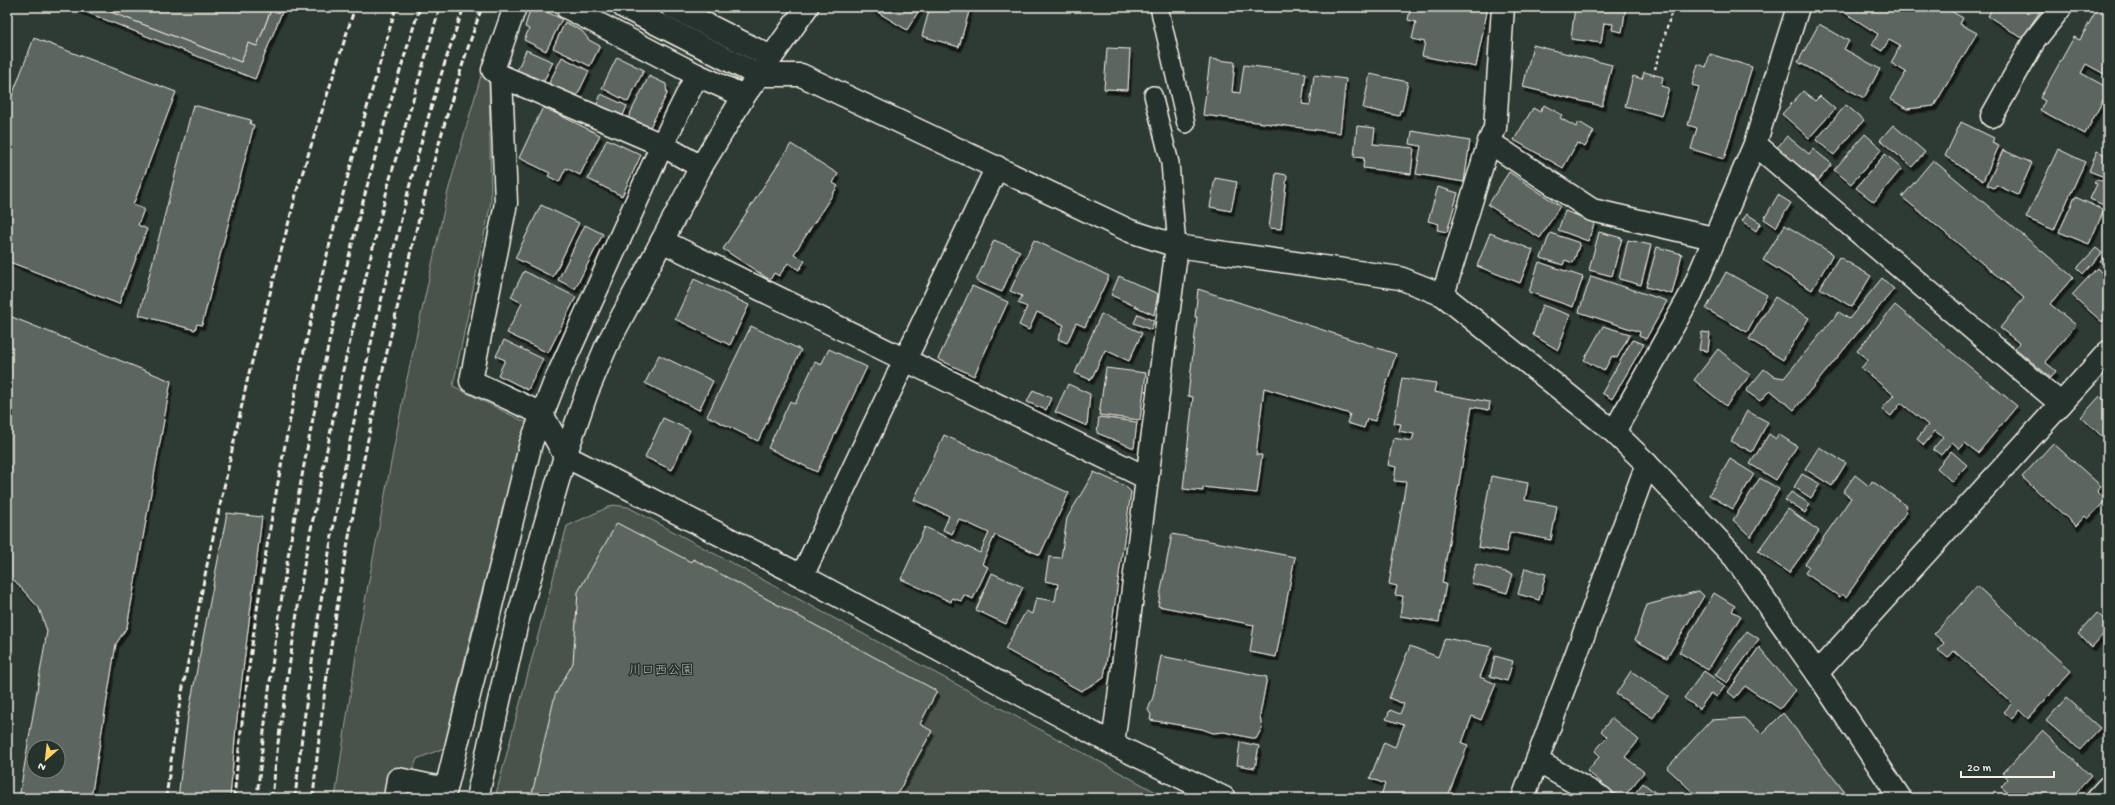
<svg xmlns="http://www.w3.org/2000/svg" width="2115" height="805" viewBox="0 0 2115 805" font-family="'Gochi Hand','Klee One',sans-serif">
	<defs>
		<filter id="shadow"><feDropShadow dx="2.5" dy="4.5" stdDeviation="0" flood-color="#0009"/></filter>
	</defs>
	<rect width="100%" height="100%" fill="#2e3b34"/>
	<filter id="ink" filterUnits="userSpaceOnUse"><feTurbulence type="fractalNoise" baseFrequency=".025" numOctaves="2"/><feDisplacementMap in="SourceGraphic" scale="8" xChannelSelector="R" yChannelSelector="G"/><feConvolveMatrix kernelMatrix="1 2 1 2 8 2 1 2 1" color-interpolation-filters="sRGB"/></filter>
	<g filter="url(#ink)">
		<g fill="#48524c" stroke="#9ea29a">
			<path d="M482 72 489 79 491 202 453 386 529 424 476 612 444 748 417 759 402 798H335L360 628 405 388 448 191Z"/>
			<path d="M613 505 628 507 1167 798H495L567 526Z"/>
		</g>
		<g fill="#5c655e" stroke="#f4f1e8" fill-rule="evenodd" filter="url(#shadow)">
			<path d="M73 7H98L241 62 248 43 257 46 272 7H284L255 79Z"/>
			<path d="M98 7H272L257 46 248 43 241 62Z"/>
			<path d="M869 7H921L907 30Z"/>
			<path d="M930 7 970 8 959 47 922 36Z"/>
			<path d="M1398 7H1488L1476 67 1422 56 1425 42 1412 39 1416 22 1408 20 1410 10Z"/>
			<path d="M1575 7H1626L1622 32 1612 30 1613 24 1604 23 1601 43 1571 39Z"/>
			<path d="M1836 7H1944L1963 18 1960 24 1977 33 1934 106 1907 109 1890 99 1906 72 1891 63 1900 46 1889 40 1882 51 1872 45 1878 34Z"/>
			<path d="M1993 7H2043L2022 38 1988 16Z"/>
			<path d="M2098 7 2108 10V71L2106 75 2086 64 2081 73 2108 88V91L2085 134 2040 110 2045 101 2040 98 2074 37 2080 40Z"/>
			<path d="M538 8 562 19 546 51 524 40 529 29 525 27 530 10Z"/>
			<path d="M565 22 582 31 589 40 600 46 590 66 553 48Z"/>
			<path d="M1819 24 1849 41 1844 49 1880 69 1864 98 1798 62Z"/>
			<path d="M34 38 176 92 133 205 144 209 138 225 147 229 119 304 7 261V109Z"/>
			<path d="M1533 45 1612 65 1602 106 1523 87Z"/>
			<path d="M1107 48 1130 49 1128 90 1104 89Z"/>
			<path d="M526 50 553 62 543 83 517 71Z"/>
			<path d="M1710 54 1752 67 1724 159 1691 149 1697 128 1688 125 1699 87 1692 85 1698 64 1706 67Z"/>
			<path d="M562 57 589 71 575 100 547 87Z"/>
			<path d="M617 57 644 70 628 102 602 88Z"/>
			<path d="M1210 59 1235 62 1232 92 1240 93 1244 65 1306 73 1302 104 1310 105 1314 75 1346 79 1340 133 1203 115Z"/>
			<path d="M1644 72 1663 77 1661 86 1669 88 1661 116 1625 106 1633 76 1642 79Z"/>
			<path d="M1370 74 1408 82 1402 111 1400 110 1399 116 1363 108Z"/>
			<path d="M649 76 666 84 667 94 648 131 627 120Z"/>
			<path d="M1803 91 1815 101 1820 96 1835 109 1809 138 1782 114Z"/>
			<path d="M601 94 627 106 622 118 596 107Z"/>
			<path d="M193 105 251 120 250 124 254 125 202 325 197 324 195 330 139 315Z"/>
			<path d="M1544 105 1562 115 1560 118 1576 127 1579 122 1594 131 1585 147 1577 143 1563 168 1514 140 1533 108 1540 112Z"/>
			<path d="M1846 105 1864 120 1834 155 1816 140Z"/>
			<path d="M543 107 600 135 580 175 566 168 559 182 548 176 550 173 519 158Z"/>
			<path d="M1961 122 1994 138 1992 143 1999 146 1983 181 1945 156Z"/>
			<path d="M1893 125 1925 152 1912 167 1880 140Z"/>
			<path d="M1357 126 1375 128 1373 144 1414 148 1411 174 1363 168 1364 158 1354 157Z"/>
			<path d="M1412 131 1470 141 1464 182 1416 174 1421 146 1410 144Z"/>
			<path d="M1865 134 1882 149 1851 184 1834 170Z"/>
			<path d="M1787 136 1809 154 1813 149 1832 164 1818 181 1777 148Z"/>
			<path d="M607 139 641 155 622 196 588 179Z"/>
			<path d="M791 144 838 174 833 183 838 186 794 254 805 261 799 270 788 263 779 276 774 273 770 280 723 249Z"/>
			<path d="M2058 149 2085 162 2054 230 2026 218Z"/>
			<path d="M2003 150 2032 163 2018 195 1996 185 1994 188 1987 185Z"/>
			<path d="M2097 151 2108 156 2107 178 2089 171Z"/>
			<path d="M1885 154 1902 168 1874 202 1856 188Z"/>
			<path d="M1933 160 2073 277 2050 304 2076 325 2045 362 2056 371 2051 378 2015 348 2019 343 2000 328 2024 298 1902 197Z"/>
			<path d="M1509 172 1560 206 1540 238 1488 205Z"/>
			<path d="M1276 173 1287 175 1281 229 1269 228Z"/>
			<path d="M1215 178 1237 182 1231 211 1210 207Z"/>
			<path d="M2097 179 2108 183V207L2090 199 2097 184 2094 183Z"/>
			<path d="M1438 187 1458 193 1447 232 1437 230 1439 224 1428 221Z"/>
			<path d="M1778 195 1791 203 1776 227 1764 219Z"/>
			<path d="M2075 197 2104 210 2089 244 2059 232Z"/>
			<path d="M541 205 579 223 553 277 515 258Z"/>
			<path d="M1565 211 1595 222 1588 241 1558 230Z"/>
			<path d="M1747 214 1761 223 1756 231 1742 221Z"/>
			<path d="M585 225 603 234 575 289 558 280Z"/>
			<path d="M1785 225 1833 254 1812 290 1763 260Z"/>
			<path d="M1599 232 1622 238 1612 276 1589 270Z"/>
			<path d="M1490 233 1533 250 1520 283 1477 266Z"/>
			<path d="M1550 233 1580 243 1573 263 1565 260 1563 265 1541 258Z"/>
			<path d="M994 240 1020 251 1002 292 976 281Z"/>
			<path d="M1034 240 1109 276 1085 327 1076 323 1067 343 1058 339 1064 325 1037 312 1029 330 1019 325 1027 307 1018 303 1022 296 1010 291Z"/>
			<path d="M1628 240 1651 245 1641 285 1619 279Z"/>
			<path d="M1657 247 1682 254 1672 294 1646 287Z"/>
			<path d="M2096 248 2102 253 2083 274 2077 268Z"/>
			<path d="M2108 253V270L2100 262Z"/>
			<path d="M1839 257 1871 276 1852 307 1820 288Z"/>
			<path d="M1539 262 1583 277 1573 307 1529 292Z"/>
			<path d="M2097 268 2108 279V315L2102 322 2072 295Z"/>
			<path d="M524 271 576 297 548 353 507 333 522 303 511 297Z"/>
			<path d="M1726 272 1767 295 1747 332 1706 309Z"/>
			<path d="M1119 276 1158 294 1154 315 1111 295Z"/>
			<path d="M1591 276 1667 301 1646 339 1639 336 1640 332 1579 312Z"/>
			<path d="M1882 278 1894 289 1794 410 1770 390 1760 401 1746 391 1764 369 1773 376 1784 378 1839 312 1849 319Z"/>
			<path d="M694 279 749 305 730 345 675 319Z"/>
			<path d="M972 286 1008 302 974 376 938 359Z"/>
			<path d="M1198 289 1396 354 1375 421 1367 419 1364 428 1347 423 1350 414 1264 388 1256 455H1262L1257 493 1203 487V491L1183 489 1193 397 1188 396 1197 317H1195Z"/>
			<path d="M1775 297 1809 318 1783 360 1749 339Z"/>
			<path d="M1542 305 1570 315 1558 350 1533 335Z"/>
			<path d="M1895 305 2017 406 1978 453 1965 443 1960 449 1952 442 1941 455 1933 449 1943 437 1935 431 1924 445 1917 439 1928 425 1901 403 1891 416 1882 409 1894 395 1861 368 1868 360 1857 351Z"/>
			<path d="M1101 314 1142 333 1129 361 1105 350 1091 380 1075 373Z"/>
			<path d="M1138 314 1154 321 1151 330 1134 323Z"/>
			<path d="M7 315 171 381 127 627 116 644 91 798H19L47 631 39 608 14 580 7 577ZM34 747H58V771H34Z"/>
			<path d="M751 326 801 350 758 441 707 416Z"/>
			<path d="M1603 326 1630 334 1617 358 1612 356 1604 371 1584 360Z"/>
			<path d="M1702 332 1710 333 1708 351 1699 350Z"/>
			<path d="M504 340 543 359 528 390 498 375 505 360 496 356Z"/>
			<path d="M1632 340 1644 344 1612 399 1602 393Z"/>
			<path d="M829 349 867 367 817 472 768 448 790 401 795 404 815 362 821 365Z"/>
			<path d="M1718 349 1750 375 1726 406 1694 380Z"/>
			<path d="M659 355 713 381 699 410 645 383Z"/>
			<path d="M1106 368 1146 373 1140 420 1099 415Z"/>
			<path d="M1402 378 1436 383 1434 392 1490 402 1489 410 1472 407 1442 583 1446 584 1439 622 1400 616 1403 596 1395 595 1397 586 1389 584 1406 482 1394 481 1396 467 1388 465 1393 438 1412 441 1414 434 1399 431 1401 424 1394 423Z"/>
			<path d="M1068 384 1090 394 1087 426 1055 412Z"/>
			<path d="M1033 390 1051 398 1046 410 1027 402Z"/>
			<path d="M2100 396 2108 403V442L2081 417Z"/>
			<path d="M1747 411 1768 422 1752 452 1731 441Z"/>
			<path d="M1099 417 1137 422 1134 448 1097 433Z"/>
			<path d="M663 418 690 430 672 470 645 457Z"/>
			<path d="M1769 434 1776 439 1778 434 1797 446 1776 480 1750 464Z"/>
			<path d="M944 435 1069 493 1040 555 995 535 982 564 988 567 973 599 964 595 961 601 952 598 951 602 901 579 925 527 980 553 989 533 959 519 952 534 943 530 949 516 914 500Z"/>
			<path d="M2053 443 2101 486 2097 491 2106 500 2088 519 2085 516 2076 526 2022 477Z"/>
			<path d="M1819 447 1846 463 1832 486 1805 469Z"/>
			<path d="M1951 451 1967 465 1952 482 1937 468Z"/>
			<path d="M1730 459 1754 474 1733 509 1709 495Z"/>
			<path d="M1094 472 1125 486 1131 492 1104 678 1081 691 1005 649 1026 611 1032 614 1036 598 1055 601 1058 584 1045 581 1049 557 1061 558 1067 518Z"/>
			<path d="M1802 474 1820 484 1811 498 1794 487Z"/>
			<path d="M1855 475 1869 486 1872 481 1907 506 1905 510 1907 511 1846 597 1842 594 1840 597 1805 573 1809 567 1805 564 1851 498 1843 492Z"/>
			<path d="M1491 476 1528 483 1525 500 1557 506 1551 540 1510 532 1506 552 1478 547Z"/>
			<path d="M1760 478 1779 489 1751 537 1733 520Z"/>
			<path d="M1791 492 1810 504 1805 513 1785 500Z"/>
			<path d="M1788 509 1819 531 1789 573 1758 551Z"/>
			<path d="M227 513 262 517 236 727 230 798H178L188 716Z"/>
			<path d="M617 523 691 562 693 559 937 691 920 724 932 731 895 798H531L555 695 573 663 578 592Z"/>
			<path d="M1172 534 1295 557 1276 657 1250 652 1254 625 1158 606Z"/>
			<path d="M1476 564 1513 574 1507 593 1471 583Z"/>
			<path d="M1525 568 1546 574 1539 600 1518 594Z"/>
			<path d="M992 573 1023 587 1006 624 976 610Z"/>
			<path d="M1977 586 2071 671 2028 719 2019 710 2012 719 2004 712 2012 703 1954 651 1948 658 1938 650 1944 643 1934 634Z"/>
			<path d="M1699 591 1704 596 1667 658 1635 640 1647 605Z"/>
			<path d="M1714 593 1735 606 1732 611 1741 616 1708 670 1679 652Z"/>
			<path d="M2097 613 2108 623V629L2092 647 2078 634Z"/>
			<path d="M1747 631 1759 639 1727 683 1715 675Z"/>
			<path d="M1445 638 1492 647 1480 677 1496 684 1481 720 1472 716 1462 743 1468 745 1447 798 1441 796V798H1380L1385 784 1370 778 1384 742 1395 747 1404 725 1386 719 1390 710 1400 714 1404 704 1389 698 1410 646 1438 657Z"/>
			<path d="M1759 647 1795 690 1780 709 1745 686 1735 698 1728 692Z"/>
			<path d="M1161 656 1267 677 1260 715 1262 728 1256 739 1224 732 1213 733 1202 729 1150 720 1151 715 1148 710 1153 697Z"/>
			<path d="M1495 656 1513 661 1507 681 1490 676Z"/>
			<path d="M1631 671 1668 696 1653 718 1616 694Z"/>
			<path d="M1704 671 1725 686 1717 697 1711 693 1699 709 1684 698Z"/>
			<path d="M2066 698 2100 728 2080 750 2046 721Z"/>
			<path d="M1783 713 1847 795V798H1699L1667 768 1711 720 1744 718 1762 734Z"/>
			<path d="M1612 718 1639 740 1625 757 1644 772 1623 798H1620L1587 771 1600 756 1595 751 1607 737 1601 731Z"/>
			<path d="M2042 731 2091 776 2071 798H2014L2001 787 2008 779 2003 773Z"/>
			<path d="M1240 742 1259 746 1255 768 1237 765Z"/>
			<path d="M1643 783 1662 798H1631Z"/>
		</g>
		<g fill="none" stroke-linecap="round" stroke-linejoin="round">
			<g stroke="#f4f1e8" stroke-width="20">
				<g id="lane">
					<path d="M1159 7 1186 124"/>
					<path d="M1153 95 1170 163 1177 246"/>
				</g>
			</g>
			<g stroke="#f4f1e8" stroke-width="25">
				<g id="street">
					<path d="M515 7 493 70 501 76 662 145 701 167"/>
					<path d="M566 7 697 75 744 96"/>
					<path d="M672 7 771 57"/>
					<path d="M501 76 506 203 471 381 542 414 565 456"/>
					<path d="M1992 116 2034 41 2061 7"/>
					<path d="M1489 142 1592 210 1713 238"/>
					<path d="M1755 144 2061 404"/>
					<path d="M662 241 1147 478"/>
					<path d="M1443 295 1489 142 1495 128 1503 7"/>
					<path d="M1614 432 1691 294 1755 144 1798 7"/>
					<path d="M1817 673 2108 352"/>
					<path d="M1113 744 1177 246"/>
					<path d="M1537 761 1602 798"/>
					<path d="M395 798 398 779 446 789 531 443 554 384 662 145 697 75"/>
					<path d="M2098 798 2108 787"/>
				</g>
			</g>
			<g stroke="#f4f1e8" stroke-width="25">
				<g id="secondary">
					<path d="M624 7 758 75H801L1130 231 1177 246 1400 278 1443 295 1614 432 1647 464 1735 558 1817 673 1900 798"/>
					<path d="M565 456 802 576 1113 744 1224 798"/>
					<path d="M802 576 997 167"/>
					<path d="M477 798 517 622 565 456 587 392 606 347 701 167 744 96 807 7"/>
					<path d="M1523 798 1647 464"/>
				</g>
			</g>
			<path stroke="#f4f1e8" stroke-width="2.5" stroke-dasharray="3 3" stroke-linecap="butt" d="M1655 69 1673 7"/>
			<use href="#lane" stroke="#26332d" stroke-width="17"/>
			<use href="#street" stroke="#26332d" stroke-width="22"/>
			<use href="#secondary" stroke="#26332d" stroke-width="22"/>
			<g stroke="#f4f1e8" stroke-width="3" stroke-dasharray="6 3" stroke-linecap="butt">
				<path d="M166 798 176 723 207 565 248 377 298 187 355 7"/>
				<path d="M234 798C248 652 271 508 301 365 327 244 362 125 396 7"/>
				<path d="M257 798C283 530 337 263 420 7"/>
				<path d="M272 798 278 743 305 559 343 370 389 182 440 7"/>
				<path d="M295 798C314 620 345 443 389 269 410 181 433 92 464 7"/>
				<path d="M313 798C328 633 359 469 397 309 421 207 447 105 482 7"/>
			</g>
		</g>
	</g>
	<g text-anchor="middle" stroke-width="3" stroke-linejoin="round" paint-order="stroke">
		<g font-size="13" fill="#b8b9b1" stroke="#26332d">
			<text x="661" y="674">川口西公園</text>
		</g>
	</g>
	<rect width="2115" height="805" fill="none" stroke="#26332d" stroke-width="24"/>
	<rect x="12" y="12" width="2091" height="781" fill="none" stroke="#f4f1e8" stroke-width="1.5" filter="url(#ink)"/>
	<g transform="translate(46 759) rotate(208)"><circle r="19" fill="#26332d" stroke="#787f78"/>
	<path d="M0-3L7 15L0 10L-7 15Z" fill="#ffd166"/>
	<text y="-6" font-size="11" font-weight="bold" text-anchor="middle" fill="#f4f1e8">N</text>
	</g>
	<path d="M1961 771v6h93v-6" fill="none" stroke="#f4f1e8" stroke-width="2"/>
	<text x="1967" y="771" font-size="12" fill="#f4f1e8" stroke="#26332d" stroke-width="3" paint-order="stroke">20 m</text>
</svg>
